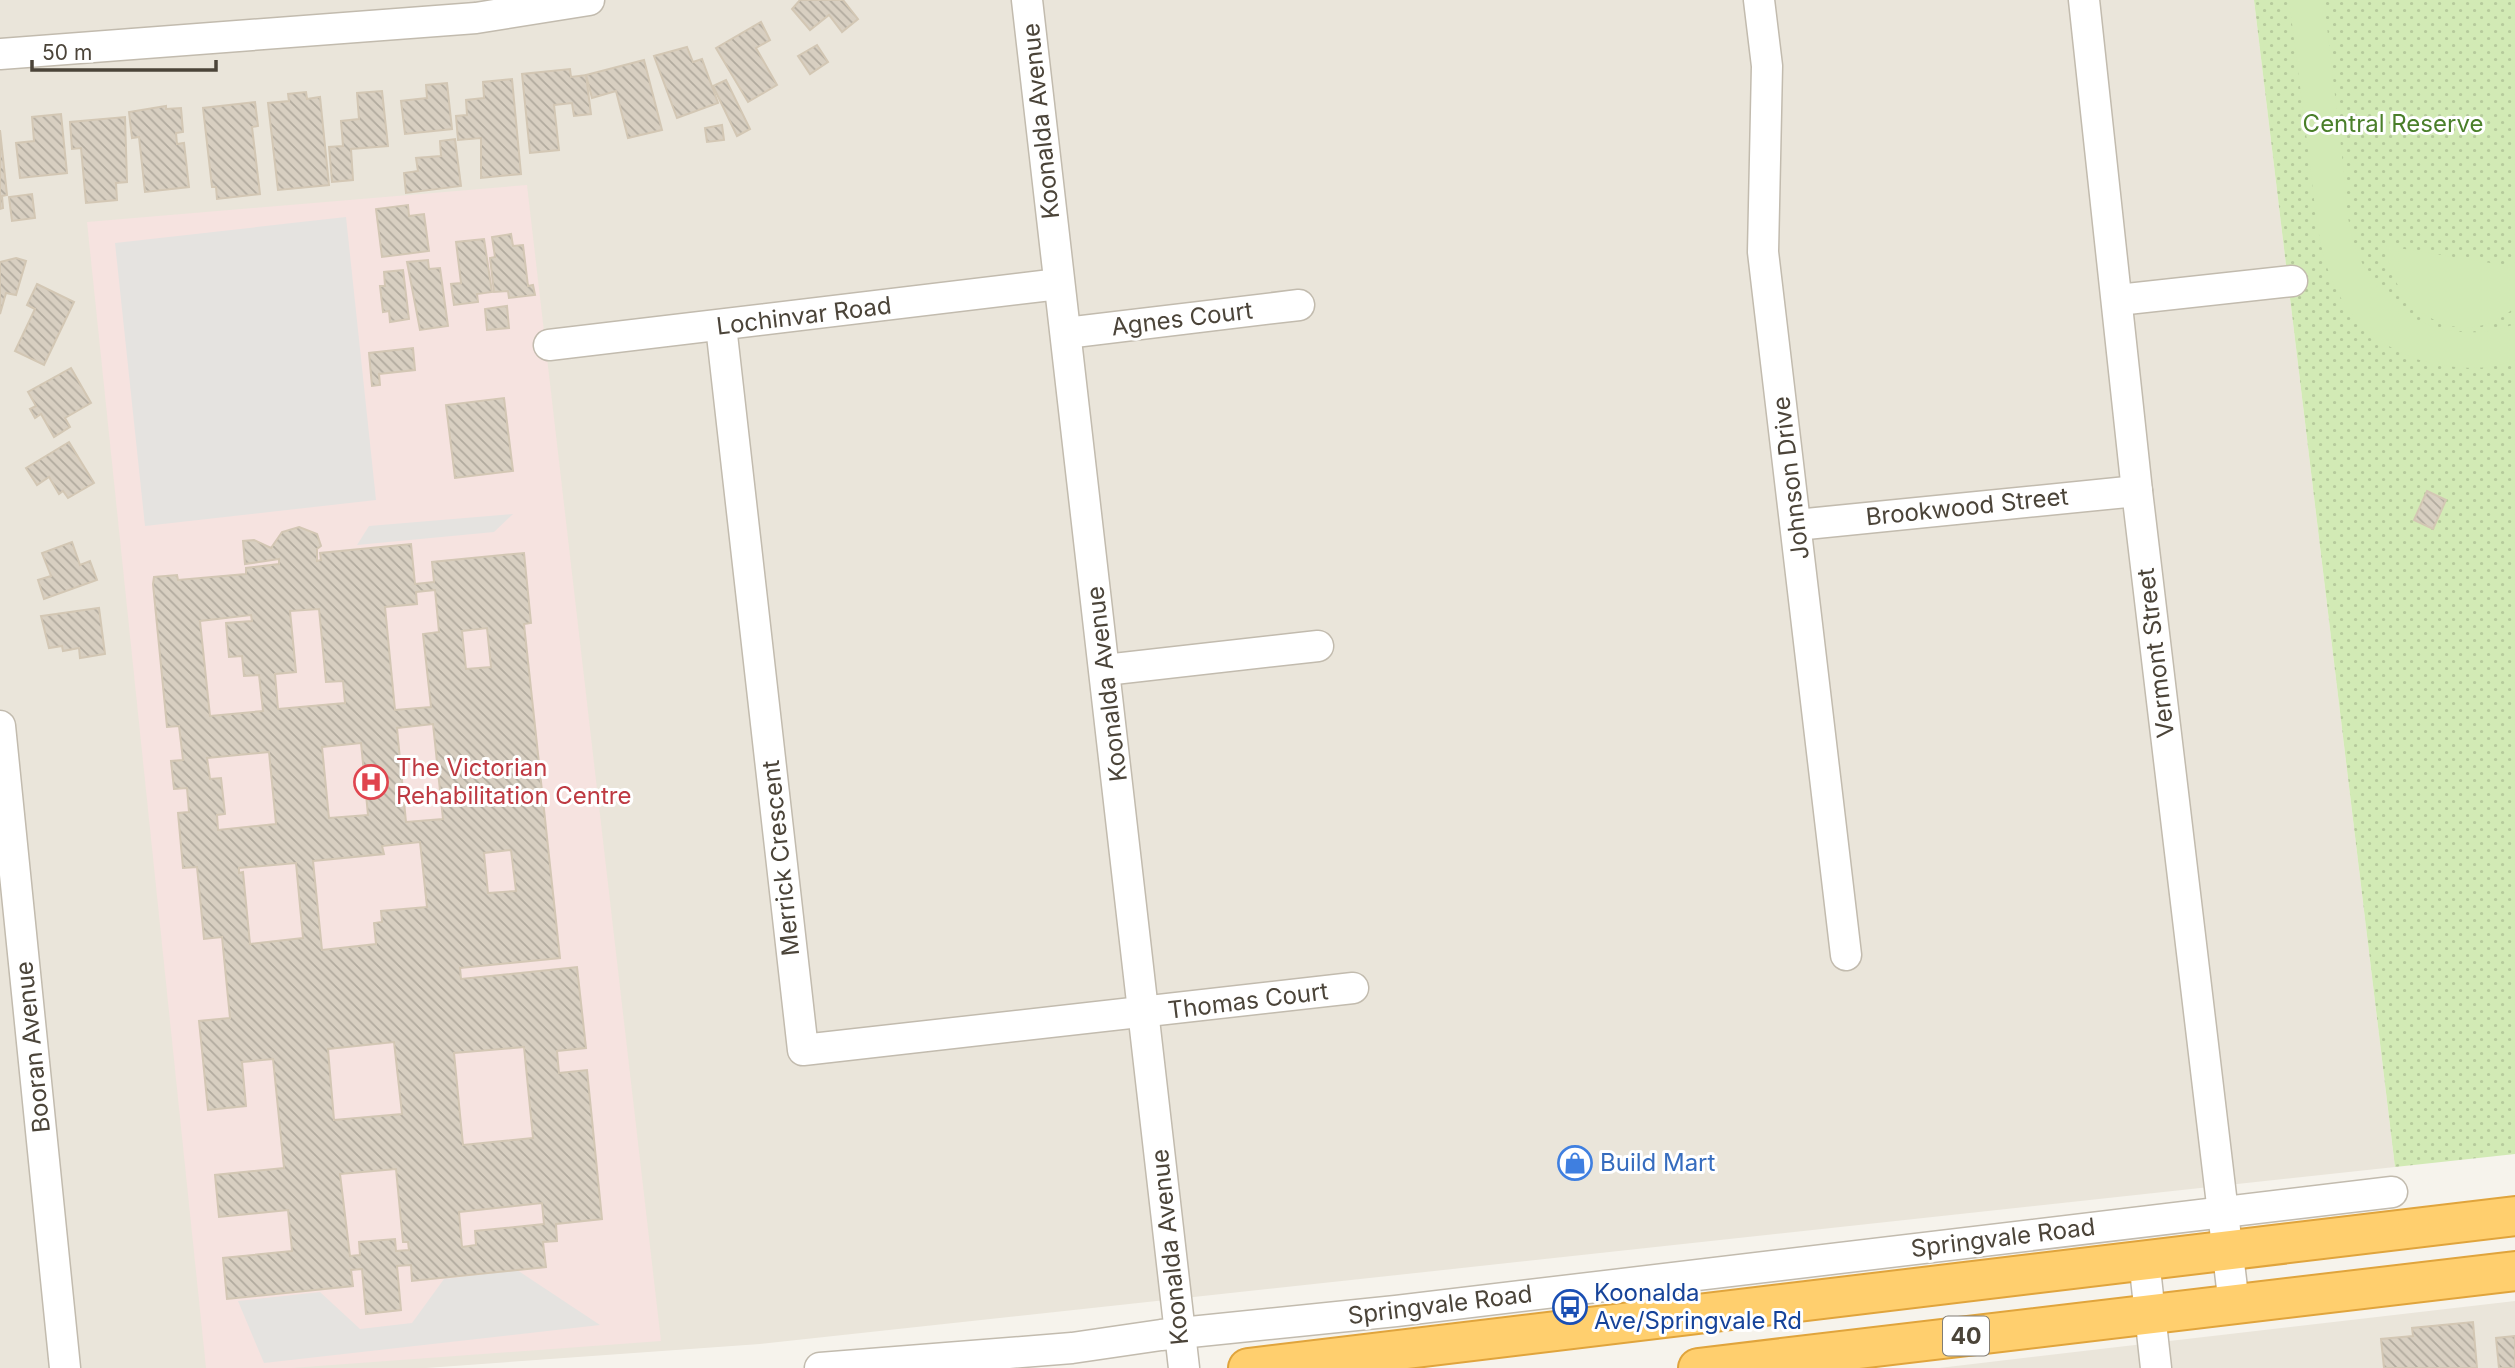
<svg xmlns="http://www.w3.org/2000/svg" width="2515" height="1368" viewBox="0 0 2515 1368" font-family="Inter,sans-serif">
	<defs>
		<pattern id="grass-dots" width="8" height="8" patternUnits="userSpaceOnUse" patternTransform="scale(1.75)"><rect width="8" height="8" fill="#d2eab5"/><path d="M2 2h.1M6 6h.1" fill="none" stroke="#b6ca9c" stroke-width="1.8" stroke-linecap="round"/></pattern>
		<pattern id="building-back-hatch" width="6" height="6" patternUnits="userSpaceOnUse" patternTransform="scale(1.75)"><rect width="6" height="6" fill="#d8cfc1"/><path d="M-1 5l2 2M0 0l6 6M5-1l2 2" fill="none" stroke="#b1aa9e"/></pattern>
	</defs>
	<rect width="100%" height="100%" fill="#f6f3ec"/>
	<g fill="#eae5da">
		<path d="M0 0H2254L2395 1167 760 1344 426 1368H0Z"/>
		<path d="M2515 1301V1368H1939L2109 1348Z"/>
	</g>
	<path fill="#f6e3e0" d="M527 185 661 1341 291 1368H206L87 222Z"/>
	<path fill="url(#grass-dots)" d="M2254 0H2515V1154L2395 1167Z"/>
	<g fill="#d2eab5">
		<path d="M2289 0H2324C2330 55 2337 110 2343 165 2346 192 2346 224 2356 249 2381 316 2448 349 2515 324V360C2488 371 2459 369 2431 363 2389 354 2352 324 2334 285 2317 248 2315 204 2310 165 2303 110 2296 55 2289 0Z"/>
		<path d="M2386 246 2515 267V307C2462 356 2390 310 2386 246Z"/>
	</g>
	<g fill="#e5e3e0">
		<path d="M346 217 376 500 145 526 115 243Z"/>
		<path d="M513 514 494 532 357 545 369 526Z"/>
		<path d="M517 1270 600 1325 264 1363 238 1301 320 1292 360 1329 412 1323 444 1279Z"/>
	</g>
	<g fill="url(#building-back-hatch)" stroke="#d3c7b4" stroke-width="2" fill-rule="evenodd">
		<path d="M800 0H843L858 19 842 32 829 15 810 30 792 9Z"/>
		<path d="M761 22 770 40 756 48 777 85 748 102 716 48Z"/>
		<path d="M817 45 828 62 810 74 798 56Z"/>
		<path d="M687 47 693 62 702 59 718 103 677 118 654 56Z"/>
		<path d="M644 60 662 130 628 138 616 91 592 98 586 75Z"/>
		<path d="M570 69 571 77 586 75 591 114 574 116 572 103 554 105 559 150 530 153 522 74Z"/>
		<path d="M512 79 521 174 481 178V138L458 140 456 116 467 115 466 100 484 98 483 82Z"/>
		<path d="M726 80 750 129 737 136 713 86Z"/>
		<path d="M447 83 452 129 405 134 401 101 427 98 426 85Z"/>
		<path d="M382 91 388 146 351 149 353 180 332 182 329 147 343 146 341 121 359 119 357 93Z"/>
		<path d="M306 92 307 99 320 97 329 185 278 190 268 103 289 101 288 94Z"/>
		<path d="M255 102 258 126 252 127 260 194 217 199 216 187H212L203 108Z"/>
		<path d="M166 106V109L181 108 183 132 176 133 177 144 184 143 189 187 145 192 139 137 132 138 129 112Z"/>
		<path d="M61 114 67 173 20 178 16 143 34 141 32 117Z"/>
		<path d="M125 117 127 182 116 183 117 200 86 203 81 148 72 149 70 122Z"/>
		<path d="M722 125 724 140 707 142 705 128Z"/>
		<path d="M0 130 7 195 2 196 3 208 0 209Z"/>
		<path d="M455 139 461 186 406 193 404 173 418 171 416 158 441 156 440 141Z"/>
		<path d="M32 194 35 218 12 221 9 197Z"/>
		<path d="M408 205 409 216 424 214 429 251 382 257 376 209Z"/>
		<path d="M511 234 513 246 523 245 528 286 533 285 535 295 509 298 508 291 494 292 490 258 495 257 492 237Z"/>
		<path d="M484 239 492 292 477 294 478 302 454 305 451 284 461 283 456 242Z"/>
		<path d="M16 258 26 261 16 295 6 293 0 314V262Z"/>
		<path d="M428 260 429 269 440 268 448 326 420 330 407 262Z"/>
		<path d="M403 270 409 319 390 322 389 311 383 312 380 286H385L384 272Z"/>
		<path d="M37 284 74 302 44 365 15 351 35 309 27 305Z"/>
		<path d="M507 306 509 328 487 330 485 309Z"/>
		<path d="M413 348 415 370 379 374 380 385 372 386 369 353Z"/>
		<path d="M71 368 91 403 65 418 70 427 54 437 41 414 35 418 30 409 36 406 28 392Z"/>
		<path d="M504 398 513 471 455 478 446 405Z"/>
		<path d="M69 442 94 483 68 498 63 491 59 494 49 477 37 485 26 468Z"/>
		<path d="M2427 491 2446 500 2433 529 2414 520Z"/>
		<path d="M299 527 317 534 321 546 317 549V561L321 560 320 553 411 544 415 584 434 582 432 562 524 553 531 623 524 624 560 958 460 968 461 979 577 967 586 1048 557 1051 559 1073 587 1070 602 1219 556 1224 557 1241 543 1242 546 1267 412 1281 411 1265 397 1266 401 1310 366 1314 362 1269 351 1270 353 1286 227 1299 223 1258 292 1251 288 1210 219 1217 215 1175 284 1168 273 1059 242 1062 246 1106 208 1110 199 1021 230 1018 222 937 204 939 197 867 183 868 178 813 189 812 187 788 174 789 171 761 183 760 179 726 167 727 153 584 154 577 177 575 178 580 246 574V568L279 564V559L245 564 243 541 254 540 271 548 282 532ZM435 590 439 632 423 634 431 707 395 710 385 607 417 604 416 592ZM319 609 326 682 343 681 345 703 278 709 275 674 296 672 290 611ZM251 615 252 621 226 623 229 657 242 656 244 676 259 675 263 711 210 716 200 621ZM487 628 491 667 466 669 462 631ZM433 724 443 819 406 822 397 728ZM361 743 368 815 329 818 322 747ZM269 752 276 824 218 830 217 815 225 814 221 778 210 779 207 758ZM420 842 427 907 381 911 382 922 374 923 376 944 322 950 313 861 384 854 382 846ZM511 850 516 891 488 893 484 853ZM296 863 303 938 250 944 243 872 239 873V868ZM394 1042 402 1114 334 1120 328 1049ZM524 1047 533 1138 463 1145 454 1053ZM396 1169 403 1242H408L409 1250 396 1251 395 1239 359 1242 360 1255 350 1256 340 1174ZM542 1203 544 1224 475 1231 476 1245 462 1247 459 1212Z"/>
		<path d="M72 542 80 565 90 561 97 580 44 599 38 580 51 576 42 553Z"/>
		<path d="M99 608 105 654 80 658 79 648 63 651 62 646 49 648 41 616Z"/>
		<path d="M2473 1322 2477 1368H2384L2381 1339 2413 1336 2412 1328Z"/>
		<path d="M2515 1336V1368H2499L2496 1338Z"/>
	</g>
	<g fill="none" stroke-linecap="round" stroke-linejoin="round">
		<g stroke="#c2bbae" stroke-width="33">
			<g id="minor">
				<path d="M1027 0 1184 1368"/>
				<path d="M1759 0 1767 66 1763 252 1846 955"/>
				<path d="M2084 0 2137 491 2234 1305"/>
				<path d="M0 54 476 18 589 0"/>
				<path d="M2118 300 2292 281"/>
				<path d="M721 326 803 1050 1353 988"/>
				<path d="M1066 333 1299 305"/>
				<path d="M549 345 1059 284"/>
				<path d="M1796 525 2137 491"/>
				<path d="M1105 670 1318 646"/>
				<path d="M0 726 65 1368"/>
				<path d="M2144 1260 2156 1368"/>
				<path d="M820 1368 1072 1348 1161 1335 1396 1311 2392 1192"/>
			</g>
		</g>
		<g stroke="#e0a43c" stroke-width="42">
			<g id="highway">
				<path d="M1248 1368 2515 1216"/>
				<path d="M1698 1368 2515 1271"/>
			</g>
		</g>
		<use href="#minor" stroke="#fff" stroke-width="30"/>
		<use href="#highway" stroke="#ffcf6e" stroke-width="38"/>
	</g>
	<defs>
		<g id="hospital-ring" transform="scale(1.75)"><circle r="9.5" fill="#fff" stroke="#e0444e" stroke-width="1.5"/><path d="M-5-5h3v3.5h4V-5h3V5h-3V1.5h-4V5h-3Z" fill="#e0444e"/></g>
		<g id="shop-ring" transform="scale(1.75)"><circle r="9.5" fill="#fff" stroke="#3f7fe0" stroke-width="1.5"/><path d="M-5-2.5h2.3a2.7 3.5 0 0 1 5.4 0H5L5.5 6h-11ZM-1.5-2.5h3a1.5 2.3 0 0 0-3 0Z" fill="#3f7fe0"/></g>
		<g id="bus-ring" transform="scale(1.75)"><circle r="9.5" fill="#fff" stroke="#1a4fb4" stroke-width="1.5"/><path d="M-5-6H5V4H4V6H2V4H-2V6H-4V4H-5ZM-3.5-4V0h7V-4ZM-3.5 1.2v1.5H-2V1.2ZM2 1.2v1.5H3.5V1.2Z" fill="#1a4fb4"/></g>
	</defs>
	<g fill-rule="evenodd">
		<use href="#hospital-ring" x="371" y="782"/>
		<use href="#shop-ring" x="1575" y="1163"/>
		<use href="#bus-ring" x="1570" y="1307"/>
	</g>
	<g text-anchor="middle" stroke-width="6" stroke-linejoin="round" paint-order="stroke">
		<rect fill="#fff" stroke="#817c74" stroke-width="2" x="1943" y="1316.5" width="46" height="39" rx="5"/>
		<g font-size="23" font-weight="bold" fill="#4b4439">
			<text x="1966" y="1344">40</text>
		</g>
		<g font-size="24" fill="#4b4439" stroke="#fff">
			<text transform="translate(1041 121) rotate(-96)" y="8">Koonalda Avenue</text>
			<text transform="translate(804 316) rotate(-7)" y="8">Lochinvar Road</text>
			<text transform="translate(1182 319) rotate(-7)" y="8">Agnes Court</text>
			<text transform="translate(1791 478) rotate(-97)" y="8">Johnson Drive</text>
			<text transform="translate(1967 507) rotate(-6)" y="8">Brookwood Street</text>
			<text transform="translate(2156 653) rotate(-97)" y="8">Vermont Street</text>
			<text transform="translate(1107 684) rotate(-97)" y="8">Koonalda Avenue</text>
			<text transform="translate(781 858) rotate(-96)" y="8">Merrick Crescent</text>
			<text transform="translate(1248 1001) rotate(-7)" y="8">Thomas Court</text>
			<text transform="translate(33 1047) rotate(-96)" y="8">Booran Avenue</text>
			<text transform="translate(2003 1238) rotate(-7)" y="8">Springvale Road</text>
			<text transform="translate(1170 1247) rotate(-96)" y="8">Koonalda Avenue</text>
			<text transform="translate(1440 1305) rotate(-7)" y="8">Springvale Road</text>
		</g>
		<g font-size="24" fill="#4a7f2a" stroke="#fff">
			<text x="2393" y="132">Central Reserve</text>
		</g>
		<g font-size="24" fill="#be3a42" stroke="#fff" text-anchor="start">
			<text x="396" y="776">The Victorian<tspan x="396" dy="28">Rehabilitation Centre</tspan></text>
		</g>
		<g font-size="24" fill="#366cbe" stroke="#fff" text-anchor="start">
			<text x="1600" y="1171">Build Mart</text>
		</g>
		<g font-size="24" fill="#164399" stroke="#fff" text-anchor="start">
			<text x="1594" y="1301">Koonalda<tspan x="1594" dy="28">Ave/Springvale Rd</tspan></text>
		</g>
	</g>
	<path d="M32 60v10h184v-10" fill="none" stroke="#4b4439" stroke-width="3.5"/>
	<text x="42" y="60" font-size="21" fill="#4b4439" stroke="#ffffff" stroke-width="5" paint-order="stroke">50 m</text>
</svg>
